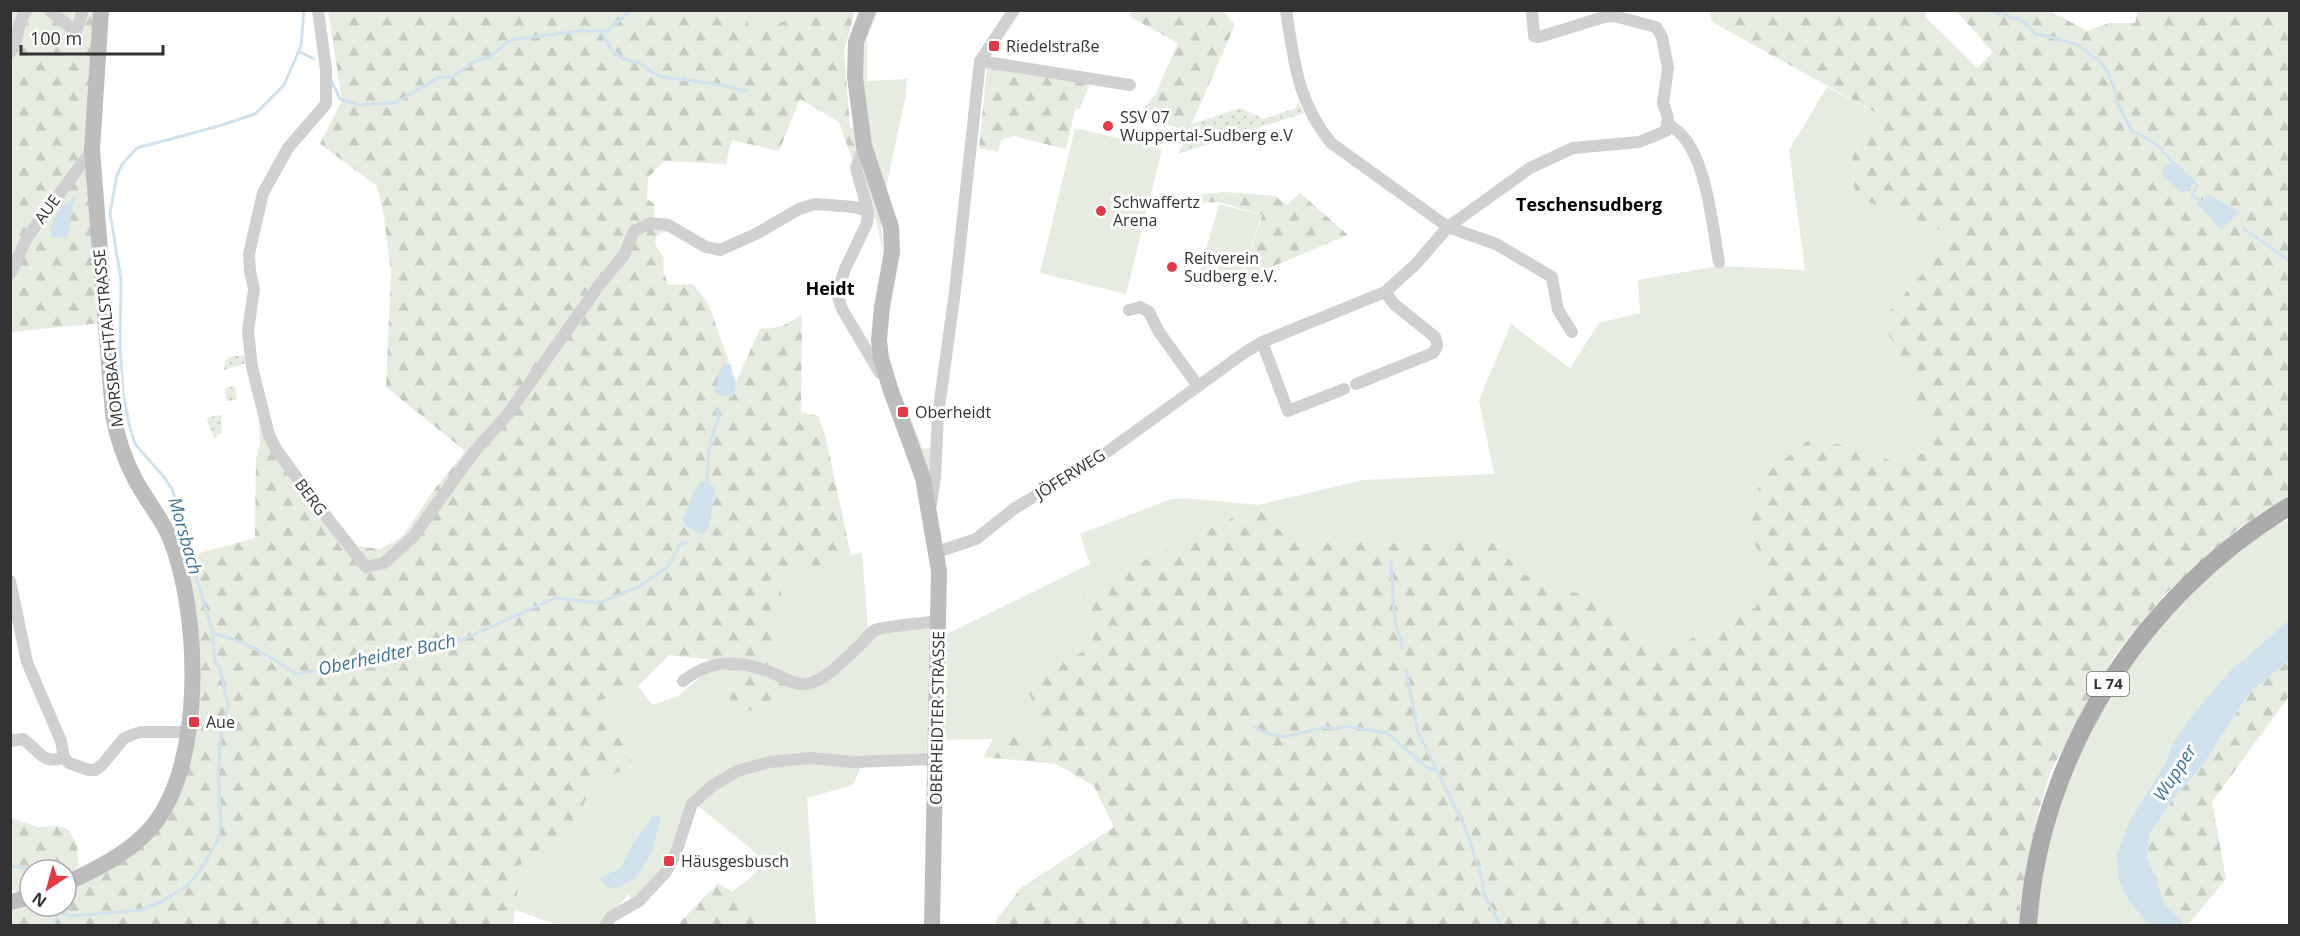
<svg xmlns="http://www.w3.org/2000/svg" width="2300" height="936" viewBox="0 0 2300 936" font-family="'Open Sans',sans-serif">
	<defs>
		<pattern id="forest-firs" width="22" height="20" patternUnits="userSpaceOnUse" patternTransform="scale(1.5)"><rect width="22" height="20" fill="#e6ecdf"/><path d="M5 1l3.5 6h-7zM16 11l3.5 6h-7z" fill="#c6cbc0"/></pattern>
		<pattern id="garden-dots" width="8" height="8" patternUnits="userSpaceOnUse" patternTransform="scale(1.5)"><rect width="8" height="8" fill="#e6ecdf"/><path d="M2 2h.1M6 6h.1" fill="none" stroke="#c6cbc0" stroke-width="1.8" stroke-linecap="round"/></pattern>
	</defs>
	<rect width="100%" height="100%" fill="#fff"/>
	<g fill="#e6ecdf">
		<path d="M813 10 814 13 750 31 745 11Z"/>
		<path d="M872 11H878L867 38V81L907 79 905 99 886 188 874 160 864 112 862 43Z"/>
		<path d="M1827 87 1880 115 1852 155 1855 197 1955 236 1883 319 1937 450 1892 461 1858 448 1810 439 1763 476 1746 523 1765 567 1756 607 1664 652 1585 596 1520 573 1498 544 1466 538 1417 545 1321 538 1280 531 1259 505 1094 647 1046 729 993 739 928 740 925 763H863L853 785 807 798 816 925H760L763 921 732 892 756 873 761 859 749 847 699 807H695L669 864 634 902 628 894 623 901 600 925H558L515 910 522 858 570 833 593 784 634 765 599 701 638 686 652 705 678 696 720 661 773 638 782 604 780 576 862 552 868 629H927L947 634 1090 564 1080 534 1171 499 1183 498 1259 505 1362 480 1494 474 1479 400 1511 324 1570 368 1599 323 1640 313 1638 280 1718 266 1805 270 1789 150Z"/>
		<path d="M1075 128 1162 149 1126 294 1040 273Z"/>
		<path d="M862 160 881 221 884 257 876 219H874L865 186Z"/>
		<path d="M1219 204 1261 215 1247 263 1230 285 1199 274Z"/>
		<path d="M908 412 923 449 933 447 929 469 926 470 904 413Z"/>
		<path d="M2289 519V620L2243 659 2193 714 2173 743 2166 762 2128 824 2116 858 2128 900 2149 925 2035 926C2042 863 2056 799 2083 742 2119 664 2182 592 2250 541 2261 532 2277 526 2289 519Z"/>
	</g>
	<g fill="url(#forest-firs)">
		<path d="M11 11H99L101 323 11 332Z"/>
		<path d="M328 11H745L750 31 814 13 813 11H855L844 51 850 128 855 127 858 151 853 162 839 122 800 99 779 151 732 140 726 164 664 161 648 178 647 199 654 204V219L667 231C648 236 656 247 664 258L663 269 668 285 693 284 708 303 736 382 760 329 780 327 802 315 801 412 818 416 825 434 851 556 780 576 782 604 773 638 794 700 734 714 720 661 669 655 638 686 599 701 634 765 593 784 570 833 522 859 513 925 11 926 10 907 30 902V906H66V888L134 847 187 751 183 568 200 553 255 538 256 459 260 444 259 410 267 436 354 546 380 549 402 537 434 490 465 451 386 387 391 272 383 211 377 186 320 144 342 100Z"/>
		<path d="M1131 11H1223L1235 25 1188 132 1139 114 1155 95 1178 43 1129 16Z"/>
		<path d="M1710 11H1927L1925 17 1978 68 1993 52 1959 14 1948 11H2050L2087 31 2109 23H2135L2138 11H2289V500L2238 529 2166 593 2115 655 2051 770 2038 813 2020 903V925H995L996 920 1021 888 1114 827 1094 786 1056 764 983 757 993 739 1045 729 1023 680 1094 647 1083 590 1259 505 1280 531 1321 538 1417 545 1466 538 1498 544 1520 573 1585 596 1664 652 1756 607 1765 567 1746 523 1763 476 1810 439 1858 448 1892 461 1936 450 1883 319 1955 236 1855 197 1852 156 1880 115 1712 22Z"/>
		<path d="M987 68 1090 84 1080 108 1075 110 1066 149 1013 136 1001 140 998 152 979 148Z"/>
		<path d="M1224 192 1275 196 1287 205 1300 193 1348 235 1240 280 1248 261 1262 215 1219 202 1196 203 1199 195Z"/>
		<path d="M2289 661V696L2212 802 2226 879 2188 925H2185L2164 904 2147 856 2149 835 2173 799 2203 765 2250 692Z"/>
		<path d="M10 818 38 827 58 826 68 829 77 845 79 866 66 875V870H30V892L25 894 11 890Z"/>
		<path d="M718 883 732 892 764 922 760 926 679 925 683 919Z"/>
	</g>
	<g fill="url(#garden-dots)">
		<path d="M1298 102 1304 113 1178 154 1192 124 1240 108 1264 119 1296 108Z"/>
		<path d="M244 355 246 363 224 370 225 361 229 357Z"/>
		<path d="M235 386 237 400 227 401 225 388Z"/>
		<path d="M221 415 222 434H217V438L214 439 207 420 209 417Z"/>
	</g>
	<g fill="#cfe2ee">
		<path d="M2175 162 2195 181 2189 190 2181 193 2161 173 2166 165Z"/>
		<path d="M2208 195 2240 212 2221 230 2198 204Z"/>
		<path d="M76 196 73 204 68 237 51 238C46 221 64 204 76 196Z"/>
		<path d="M724 363 732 365 731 371 736 384 733 397 715 394 719 370Z"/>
		<path d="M702 481 714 486 716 491 708 528 702 535 687 527 682 519C689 508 692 490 702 481Z"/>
		<path d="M2289 620V661L2250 692 2203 765 2173 799 2149 835 2147 856 2164 903 2185 925H2149L2128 900 2119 879 2116 858 2128 824 2166 762 2173 743 2193 714 2232 669Z"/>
		<path d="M654 815 660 817V822L651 854 636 878 617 888 607 887 601 882V877L621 868 634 842Z"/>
	</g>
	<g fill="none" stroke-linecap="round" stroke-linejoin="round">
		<g stroke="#cfe2ee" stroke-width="3">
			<path d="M1987 10 1999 14 2002 11 2011 18C2023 17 2029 27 2036 35H2043L2078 45 2099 61 2108 72 2116 93V100L2131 130 2156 144 2175 165"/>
			<path d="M601 32 611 49 623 59 640 63 658 76 722 85 746 91"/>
			<path d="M300 52 314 59"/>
			<path d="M331 80 340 99 360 105 395 103 440 77H452L475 61 489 57 511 40 579 31H607L631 10"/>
			<path d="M2193 182 2197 185 2192 196 2203 202"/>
			<path d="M2244 229 2290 261"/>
			<path d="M707 482C708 460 709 437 719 418L717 411"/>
			<path d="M1391 562C1392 582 1393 601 1395 621 1396 632 1402 636 1402 649"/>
			<path d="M211 633C243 640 269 655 296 674L385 659 393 652 435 642 464 639 555 598 599 603 640 586 659 573 668 567 680 544 686 543"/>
			<path d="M1406 670 1418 732 1465 827 1482 878 1484 894 1501 926"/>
			<path d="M1254 727 1269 734 1283 737 1326 727 1335 729 1346 726 1387 733 1428 768 1435 770"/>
			<path d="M10 866 24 868 30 871"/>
			<path d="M52 906 59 912 71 916 141 910 161 902 187 886 201 869 218 840 221 822 218 775 221 735 228 705 219 666 215 663 212 629 190 557 185 528 172 489 164 477 135 444 129 424 123 393 120 345 121 280 110 213 117 175 123 163 137 148 219 126 255 114 284 85 301 46 304 10"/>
			<path d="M53 926 59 912"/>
		</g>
		<g stroke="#d0d0d0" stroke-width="12">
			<path d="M49 10 74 30 77 29 83 10"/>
			<path d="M318 10 326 70V104L288 148 263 193 249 254 250 272 254 289 248 331 252 367 269 435 276 449 311 497 366 567 384 563 413 537 474 452 507 415 600 284 624 255 634 231 651 223 668 225 706 247 720 250 756 234 799 209 815 204 855 207 868 211"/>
			<path d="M1286 10C1294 61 1297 101 1331 143L1448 227 1496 244 1552 277 1558 310 1572 332"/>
			<path d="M10 52C20 43 15 23 27 10"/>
			<path d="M980 61 1130 85"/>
			<path d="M1668 125C1706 141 1712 225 1719 262"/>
			<path d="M864 146 856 168 868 211 867 223 845 269 837 293 842 309 880 373"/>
			<path d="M10 274 28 236 92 150"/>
			<path d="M1129 310 1140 307 1149 312 1159 332 1198 386"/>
			<path d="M1262 342 1288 411 1344 389"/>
			<path d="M1356 384 1433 353C1438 347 1438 344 1435 337L1394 304 1385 292"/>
			<path d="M931 505 935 477 938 415 955 291 980 61 1014 10"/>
			<path d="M937 552 976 539 1015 508 1096 460 1244 353 1262 342 1385 292 1415 265 1448 227 1530 168 1573 148 1639 142 1666 131 1668 118 1663 103 1668 68 1662 37 1656 27 1614 16 1604 17 1539 37 1534 36 1532 10"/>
			<path d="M10 581 27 662 61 741 64 758 69 763 89 770H95L102 765 124 738 140 732H188"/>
			<path d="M683 681C714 657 742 660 777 675 786 679 797 686 807 684 829 679 846 657 862 643 866 639 870 633 875 630 884 626 926 623 939 621"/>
			<path d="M10 741 23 739C40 751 41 764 64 758"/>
			<path d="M605 926 611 917 639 901 666 872 676 853 692 804 712 786 737 771 769 762 810 758 854 762 936 759"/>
		</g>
		<g stroke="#bdbdbd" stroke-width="16">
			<path d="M868 10 856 42 855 77 864 146 891 227 892 252 882 307 879 340 881 358 890 388 923 478 939 571 932 926"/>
			<path d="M66 883C95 870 129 853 150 829 206 766 200 612 170 538 161 517 145 499 135 479 124 459 117 437 113 414L92 150 101 10"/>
			<path d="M10 902 30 897"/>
		</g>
		<path stroke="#ababab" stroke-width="18" d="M2028 926C2039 754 2143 594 2290 506"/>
	</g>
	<g fill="#e63946" stroke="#fff" stroke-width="2">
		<rect x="988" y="40" width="12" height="12" rx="3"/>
		<circle cx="1108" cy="126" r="6"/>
		<circle cx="1101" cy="211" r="6"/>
		<circle cx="1172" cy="267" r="6"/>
		<rect x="897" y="406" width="12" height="12" rx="3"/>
		<rect x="188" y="716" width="12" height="12" rx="3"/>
		<rect x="663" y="855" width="12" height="12" rx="3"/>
	</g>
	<g text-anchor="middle" stroke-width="6" stroke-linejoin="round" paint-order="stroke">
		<rect fill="#fff" stroke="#707070" stroke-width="1.5" x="2087" y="672" width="42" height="24" rx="4.5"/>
		<g font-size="15" font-weight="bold" fill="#333">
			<text x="2108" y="689">L 74</text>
		</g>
		<g font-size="16" fill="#333" stroke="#fff" text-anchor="start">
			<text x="1006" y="52">Riedelstraße</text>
			<text x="1120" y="123">SSV 07<tspan x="1120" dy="18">Wuppertal-Sudberg e.V</tspan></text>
			<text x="1113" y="208">Schwaffertz<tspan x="1113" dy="18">Arena</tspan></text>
			<text x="1184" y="264">Reitverein<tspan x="1184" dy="18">Sudberg e.V.</tspan></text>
			<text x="915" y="418">Oberheidt</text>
			<text x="206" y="728">Aue</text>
			<text x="681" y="867">Häusgesbusch</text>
		</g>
		<g font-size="16" fill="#333" stroke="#fff">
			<text transform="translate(47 209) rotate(-54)" y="6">AUE</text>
			<text transform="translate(108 338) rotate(-96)" y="6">MORSBACHTALSTRASSE</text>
			<text transform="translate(1070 474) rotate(-32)" y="6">JÖFERWEG</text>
			<text transform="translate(311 497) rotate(53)" y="6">BERG</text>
			<text transform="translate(937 718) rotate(-89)" y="6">OBERHEIDTER STRASSE</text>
		</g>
		<g font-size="18" font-weight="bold" fill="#000" stroke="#fff">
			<text x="1589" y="211">Teschensudberg</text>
			<text x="830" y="295">Heidt</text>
		</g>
		<g font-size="18" font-style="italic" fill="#3f7597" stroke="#fff">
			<text transform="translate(185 536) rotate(74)" y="6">Morsbach</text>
			<text transform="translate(387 655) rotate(-12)" y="6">Oberheidter Bach</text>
			<text transform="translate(2175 773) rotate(-57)" y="6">Wupper</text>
		</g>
	</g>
	<rect width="2300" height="936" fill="none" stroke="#333333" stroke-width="24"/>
	<g transform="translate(48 888) rotate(216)"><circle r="28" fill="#ffffff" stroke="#adadad" stroke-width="1.5"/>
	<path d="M0-4.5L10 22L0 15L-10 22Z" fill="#e63946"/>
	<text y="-9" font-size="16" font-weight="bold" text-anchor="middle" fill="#333333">N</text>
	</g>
	<path d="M21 45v9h142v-9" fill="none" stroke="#333333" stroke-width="3"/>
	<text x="30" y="45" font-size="18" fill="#333333" stroke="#ffffff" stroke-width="4.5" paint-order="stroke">100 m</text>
</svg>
